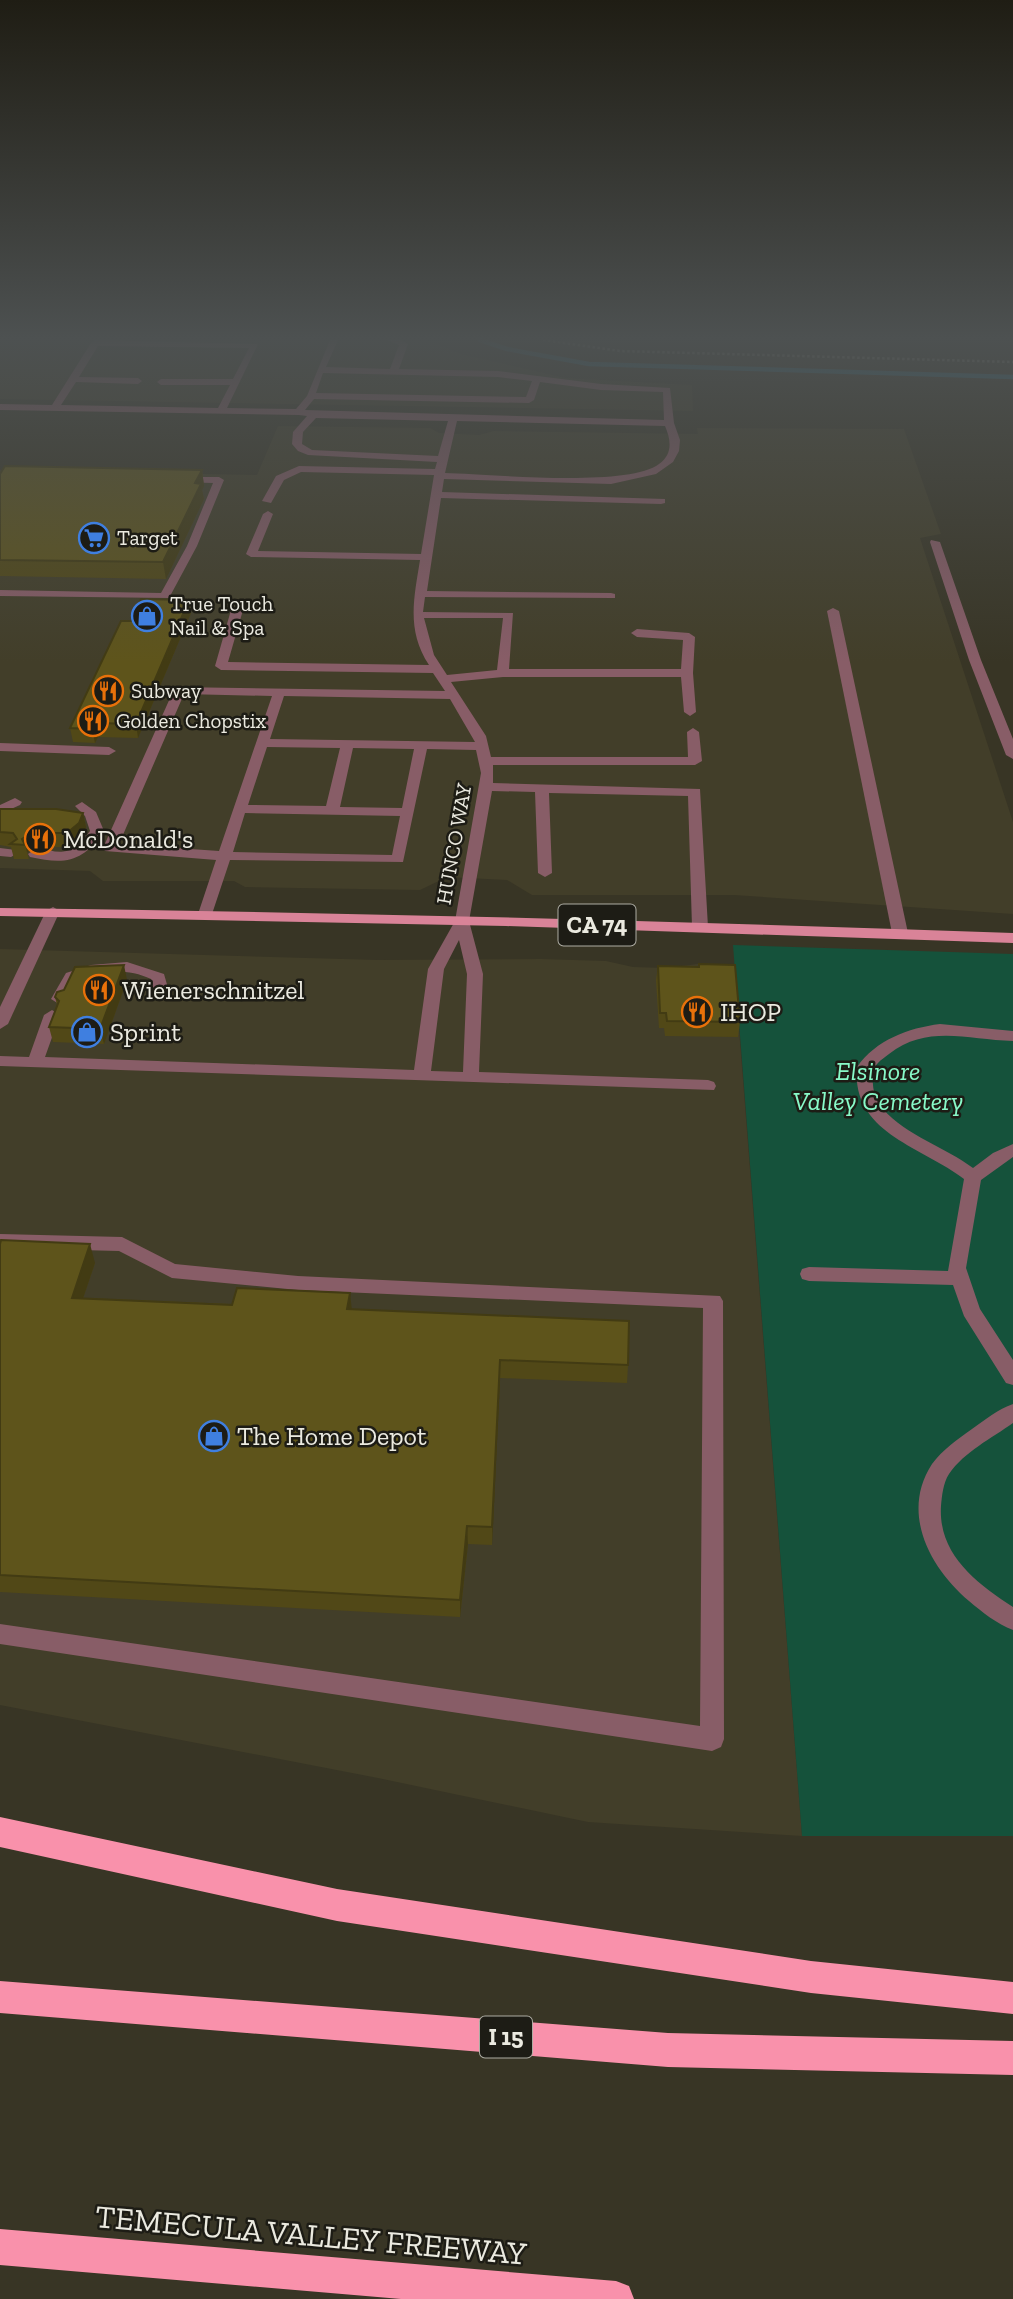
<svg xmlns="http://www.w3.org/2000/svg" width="1013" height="2299" viewBox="0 0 1013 2299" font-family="'Zilla Slab',serif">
	<rect width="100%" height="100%" fill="#383525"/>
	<g fill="#423e29">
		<path d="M0 340H427L461 354 566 378 692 385 693 411 0 399Z"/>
		<path d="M278 426 430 428 439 433 479 435 494 431 698 434 697 428 904 429 941 534 920 538 1013 822V914L734 895H532L507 880 447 877 420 890 245 887 234 881H103L90 871 0 868V470L257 475Z"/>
		<path d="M0 949 378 960 541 959 606 961 633 967 665 968 698 964 734 965 802 1836 588 1822 378 1778 0 1705Z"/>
	</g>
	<path fill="#15523b" d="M733 945 1013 954V1836H802Z"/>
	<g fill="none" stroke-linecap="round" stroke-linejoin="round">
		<path stroke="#2c7087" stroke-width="4.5" d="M480 340 507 349 589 364 1013 377"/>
		<path stroke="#908e81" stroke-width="2.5" stroke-dasharray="2.5 2.5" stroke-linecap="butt" d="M543 340 620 351 1013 362"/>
		<g fill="#885d67" fill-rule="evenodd">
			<path d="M95 340 258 344 227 408 296 409 307 396 330 340H338L326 367 390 369 399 345 387 340H401L408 344 399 369 498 371 601 384 670 388 674 423 680 440 679 451 673 462 656 474 611 484 444 479 442 492 665 499V503L661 504 441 498 427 591 611 593 615 594V598L425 597 423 612 513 613 509 669H681L683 640 637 637 631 633 637 629 689 633 695 637 693 673 696 712 690 716 684 712 681 677H503L451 682 486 736 491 757H688L687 732 693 728 699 732 702 761 695 765H493V783L700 789 708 927 700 932 692 927 688 796 549 793 552 873 545 877 538 873 535 792 492 791 469 921 483 974 479 1072 708 1080 714 1082 716 1086 714 1090 0 1066V1056L29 1057 44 1015 52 1010 60 1015 45 1057 414 1070 428 969 455 921 481 773 476 750 427 749 403 862 230 860 212 914 205 918 198 914 216 860 105 851 103 848 175 687 445 691 433 673 221 670 215 666 231 610 237 607 243 610 228 662 429 665C406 630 414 598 420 560L251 557 246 554 263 514 268 511 273 514 258 551 421 554 434 475 301 472 284 480 271 503 262 501 276 476 299 466 435 469 437 462 308 455 298 451 292 444 293 432 307 416 299 415 0 410V404L52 405 91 343ZM98 346 249 348 233 379H161L157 382 161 385H230L218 408 61 405 76 382 138 384 142 381 138 378 79 377ZM323 373 498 377 532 381 526 397 316 393ZM540 382 601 390 663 392 664 420 305 410 314 399 529 403 534 400ZM316 418 448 421 438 456 312 450 302 444 303 432ZM457 421 665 426C671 440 673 454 659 464 628 488 489 474 445 473ZM424 618H503L497 670 447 675 434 655ZM184 694 272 696 219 851 119 844ZM284 696 450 699 475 742 270 739ZM267 747 340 748 326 806 248 805ZM353 748 414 749 402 808 340 807ZM245 813 400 816 392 855 233 852ZM459 940 467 974 463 1072 431 1071 444 969Z"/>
			<path d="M182 477H219L224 480 197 546 169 598 0 596V590L161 593 187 546 213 483 178 482V478Z"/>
			<path d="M931 540 940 542 981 660 1013 739V759L1006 755 969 660 930 542Z"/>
			<path d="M833 608 839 611 908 933 900 938 892 933 827 611Z"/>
			<path d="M0 743 109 747 116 751 109 755 0 751Z"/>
			<path d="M15 798 22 802 20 805 0 814V805Z"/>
			<path d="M82 802 96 812 104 831C83 862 66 865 30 857L28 854C47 838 62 871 90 831L85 816 75 806Z"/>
			<path d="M0 848 16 850 18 853 11 857 0 856Z"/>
			<path d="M53 907 60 911 8 1024 0 1029V1007L46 911Z"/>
			<path d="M127 962 164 974 168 988 166 991H154L151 979C128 968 101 970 77 979L65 1003 59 1004 51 999 66 973 91 965Z"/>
			<path d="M940 1024 1013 1031V1041C968 1040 928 1024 889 1054 881 1060 873 1065 873 1074 872 1087 874 1099 883 1109 907 1136 945 1147 973 1168L993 1153 1013 1144V1157L981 1180 966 1268 980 1309 1013 1360V1385L1006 1383 964 1316 953 1285 809 1281 802 1279 800 1274 802 1269 809 1267 948 1271 964 1179C921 1146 851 1133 857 1067 876 1040 908 1028 940 1024Z"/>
			<path d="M0 1234 122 1237 175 1264 298 1276 720 1296 723 1301 724 1739 721 1747 712 1751 0 1644V1624L700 1726 703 1308 298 1290 172 1278 119 1251 0 1248Z"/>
			<path d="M1013 1404V1423C992 1438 964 1452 949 1474 943 1483 942 1496 941 1506 938 1554 976 1583 1013 1607V1630C997 1624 982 1612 969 1601 930 1568 900 1513 932 1464 942 1450 958 1439 972 1429 985 1420 998 1409 1013 1404Z"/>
		</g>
		<path fill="#d98398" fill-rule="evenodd" d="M0 908C338 912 675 921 1013 933V943L506 926 0 916Z"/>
		<g fill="#f991ab" fill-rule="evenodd">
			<path d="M0 1817 337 1889 811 1961 1013 1982V2014L811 1993 337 1921 0 1847Z"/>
			<path d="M0 1981 668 2033 1013 2041V2075L668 2067 0 2013Z"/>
			<path d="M0 2229 616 2281 629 2286 634 2299H401L0 2265Z"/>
		</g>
	</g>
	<g fill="#514817">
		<path d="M202 470 204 486 202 490 204 499 166 579 0 576V474Z"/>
		<path d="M191 613 138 738 98 737 95 743 73 742 70 728 132 621Z"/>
		<path d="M0 810 83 813 86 827 82 837 70 847H35L27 852 29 859H14L11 847 0 845Z"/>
		<path d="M658 966 740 1022 738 1037 665 1036 664 1028H659L656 980Z"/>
		<path d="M127 980 104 1044 53 1042 49 1027 57 1005 55 997Z"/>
		<path d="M0 1244 95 1263 83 1298 352 1309 628 1365 627 1383 500 1378 492 1545 468 1544 460 1617 0 1592Z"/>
	</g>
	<g fill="#423b13">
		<path d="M202 470 204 486 202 490 204 499 166 579 163 562 195 483Z"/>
		<path d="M189 600 191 613 138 738 136 724Z"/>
		<path d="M95 723 98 737 95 743 92 729Z"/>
		<path d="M83 813 86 827 82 837 70 847 67 833Z"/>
		<path d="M31 833 35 847 27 852 25 845 22 839Z"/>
		<path d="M124 965 127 980 104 1044 100 1029Z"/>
		<path d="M90 1244 95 1263 77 1316 72 1298Z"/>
		<path d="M350 1293 352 1311 347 1309Z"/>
		<path d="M500 1360V1378L492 1545V1527Z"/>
		<path d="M467 1526 468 1544 460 1617V1600Z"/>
	</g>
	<g fill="#5e541b" stroke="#423b13" stroke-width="2">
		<path d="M5 466 202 470 195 483 201 484 163 562 0 560V474Z"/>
		<path d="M141 599 189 600 136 724 95 723 92 729 70 728 121 621H132Z"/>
		<path d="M0 809H56L83 813 79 823 67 833H31L22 839 25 845 10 844 17 839 13 833 0 832Z"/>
		<path d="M699 964 735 965 740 1022 667 1021 666 1013H660L658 966 699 967Z"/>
		<path d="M124 965 100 1029 49 1027 59 1001 55 997 57 992 64 990 75 967Z"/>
		<path d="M1 1240 90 1244 72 1298 232 1305 237 1288 350 1293 347 1309 629 1321 628 1365 500 1360 492 1527 467 1526 460 1600 0 1575V1244Z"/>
	</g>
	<linearGradient id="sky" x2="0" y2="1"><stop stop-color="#1f1d14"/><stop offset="0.51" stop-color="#4d5151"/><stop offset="1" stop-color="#4d5151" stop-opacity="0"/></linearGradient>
	<rect width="1013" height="662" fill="url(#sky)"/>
	<defs>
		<g id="supermarket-ring" transform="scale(1.575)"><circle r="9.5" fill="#1d1c15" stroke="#3f7fe0" stroke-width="1.5"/><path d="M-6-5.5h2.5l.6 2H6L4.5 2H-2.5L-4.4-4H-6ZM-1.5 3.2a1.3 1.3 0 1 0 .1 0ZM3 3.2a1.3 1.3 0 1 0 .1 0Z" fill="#3f7fe0"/></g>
		<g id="shop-ring" transform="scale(1.575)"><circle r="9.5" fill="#1d1c15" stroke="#3f7fe0" stroke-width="1.5"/><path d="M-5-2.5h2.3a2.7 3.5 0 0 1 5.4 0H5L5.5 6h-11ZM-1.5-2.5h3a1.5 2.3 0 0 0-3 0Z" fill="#3f7fe0"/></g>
		<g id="restaurant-ring" transform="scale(1.575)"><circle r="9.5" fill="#1d1c15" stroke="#e8710a" stroke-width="1.5"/><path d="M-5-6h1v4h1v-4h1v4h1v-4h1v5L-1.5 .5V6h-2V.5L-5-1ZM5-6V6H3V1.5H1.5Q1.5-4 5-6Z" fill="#e8710a"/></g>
	</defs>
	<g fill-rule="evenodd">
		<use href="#supermarket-ring" x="94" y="538"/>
		<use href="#shop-ring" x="147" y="616"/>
		<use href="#restaurant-ring" x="108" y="691"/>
		<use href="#restaurant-ring" x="93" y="721"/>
		<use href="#restaurant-ring" x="40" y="839"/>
		<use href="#restaurant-ring" x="99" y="990"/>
		<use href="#restaurant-ring" x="697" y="1012"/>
		<use href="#shop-ring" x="87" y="1032"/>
		<use href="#shop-ring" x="214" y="1436"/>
	</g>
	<g text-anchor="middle" stroke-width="5" stroke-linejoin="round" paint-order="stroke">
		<g font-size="21" fill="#ebeae0" stroke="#1d1c15" text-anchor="start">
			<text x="117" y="545">Target</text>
			<text x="170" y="611">True Touch<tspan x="170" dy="24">Nail &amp; Spa</tspan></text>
			<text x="131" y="698">Subway</text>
			<text x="116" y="728">Golden Chopstix</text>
		</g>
		<g font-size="21" fill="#ebeae0" stroke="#1d1c15">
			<text transform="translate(454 844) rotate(-80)" y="7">HUNCO WAY</text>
		</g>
		<g fill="#1d1c15" stroke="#adaca3" stroke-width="2">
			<rect x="558.5" y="904.5" width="77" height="41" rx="5"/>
			<rect x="480" y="2016.5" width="52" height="41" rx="5"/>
		</g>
		<g font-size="24" font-weight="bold" fill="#ebeae0">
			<text x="597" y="933">CA 74</text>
			<text x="506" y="2045">I 15</text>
		</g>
		<g font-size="26" fill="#ebeae0" stroke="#1d1c15" text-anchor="start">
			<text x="63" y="848">McDonald's</text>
			<text x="122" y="999">Wienerschnitzel</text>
			<text x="720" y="1021">IHOP</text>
			<text x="110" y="1041">Sprint</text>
			<text x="237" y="1445">The Home Depot</text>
		</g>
		<g font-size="26" font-style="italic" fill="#88f9c8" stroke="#1d1c15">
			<text x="878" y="1080">Elsinore<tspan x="878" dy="30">Valley Cemetery</tspan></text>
		</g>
		<g font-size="32" fill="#ebeae0" stroke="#1d1c15">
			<text transform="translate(311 2235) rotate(5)" y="11">TEMECULA VALLEY FREEWAY</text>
		</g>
	</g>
</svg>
